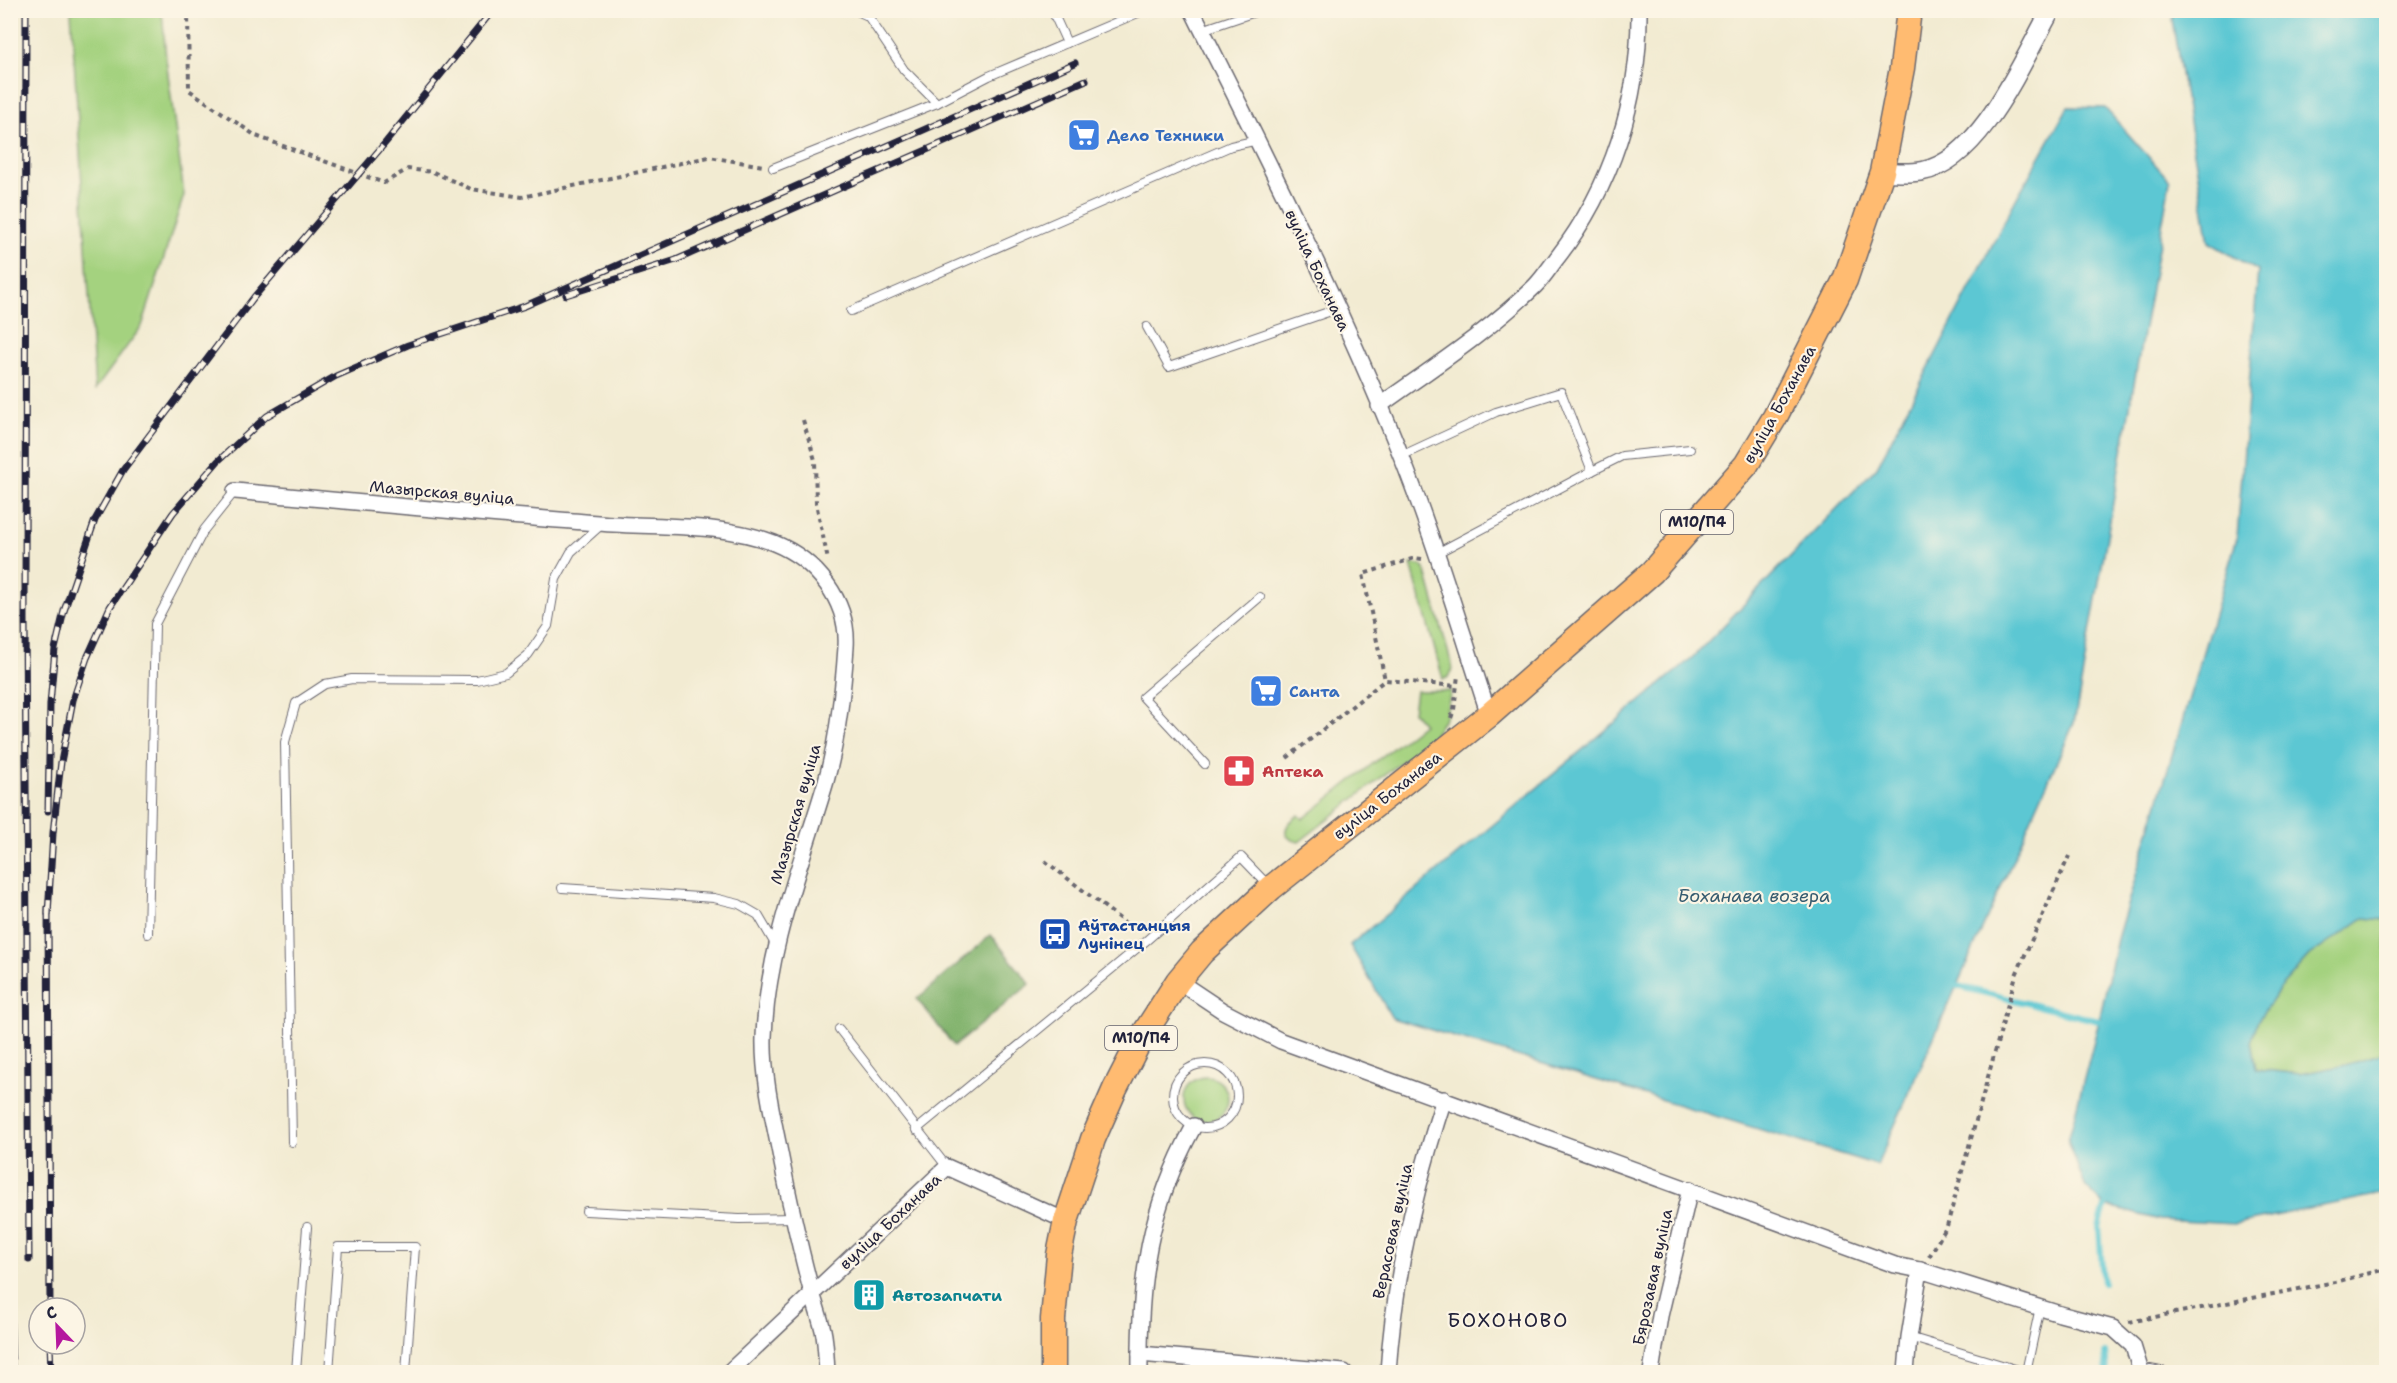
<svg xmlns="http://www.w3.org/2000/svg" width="2397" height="1383" viewBox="0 0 2397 1383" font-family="'Shantell Sans',sans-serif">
	<rect width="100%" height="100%" fill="#fcf5e5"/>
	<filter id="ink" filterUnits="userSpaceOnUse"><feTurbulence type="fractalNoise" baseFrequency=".0167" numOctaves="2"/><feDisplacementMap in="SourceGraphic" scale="12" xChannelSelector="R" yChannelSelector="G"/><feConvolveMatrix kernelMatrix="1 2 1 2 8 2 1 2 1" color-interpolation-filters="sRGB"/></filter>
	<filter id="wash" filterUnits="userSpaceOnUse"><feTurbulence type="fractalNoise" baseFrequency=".008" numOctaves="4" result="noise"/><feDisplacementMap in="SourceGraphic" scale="24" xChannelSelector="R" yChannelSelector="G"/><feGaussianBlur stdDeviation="1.35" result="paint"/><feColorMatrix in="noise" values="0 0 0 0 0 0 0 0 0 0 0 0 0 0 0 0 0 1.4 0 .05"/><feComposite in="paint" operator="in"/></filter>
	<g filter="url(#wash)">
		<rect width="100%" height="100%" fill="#f2ebd2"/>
		<g fill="#a4d27f" stroke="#637a5d" stroke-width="1.5">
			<path d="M71 11H162L166 59 184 195 142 326 95 390Z"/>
			<path d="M1411 564 1421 565 1425 569 1453 669 1447 678 1443 679Z"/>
			<path d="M1416 691H1451L1445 717 1432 738 1299 842C1278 837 1285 824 1299 815L1303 819 1423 724 1413 712Z"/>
			<path d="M2364 918 2386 920V1053L2342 1066 2300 1074 2256 1069 2251 1042 2258 1020 2280 988 2309 956Z"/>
			<circle cx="1206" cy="1099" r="22"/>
		</g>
		<path fill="#83b46e" stroke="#526b54" stroke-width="1.5" d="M991 935 1030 984 954 1046 917 999Z"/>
		<g fill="#5bc7d3" stroke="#3e7487" stroke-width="1.5">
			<path d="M2175 11H2386V920L2364 918 2309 956 2280 988 2258 1020 2251 1042 2256 1069 2300 1074 2342 1066 2386 1053V1193L2235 1224 2160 1220 2105 1206 2085 1186 2068 1141 2099 1021 2117 939 2237 538 2258 271 2209 242 2172 19Z"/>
			<path d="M2068 107 2105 108 2170 181 2074 723 1877 1165 1392 1018 1350 945 1694 656 1877 467 2015 201Z"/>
		</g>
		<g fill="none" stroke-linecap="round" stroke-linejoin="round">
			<g stroke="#5bc7d3" stroke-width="6">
				<path d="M1957 986 2099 1021"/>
				<path d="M2103 1283 2099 1227 2105 1206"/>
				<path d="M2105 1353 2107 1372"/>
			</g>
		</g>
	</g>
	<g filter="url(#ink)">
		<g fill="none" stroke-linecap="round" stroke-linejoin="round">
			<g stroke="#6b6870" stroke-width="10">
				<g id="service">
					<path d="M855 10 868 16 904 70 937 103"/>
					<path d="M1052 10 1067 43"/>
					<path d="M1202 30 1261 10"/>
					<path d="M773 168 937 103 989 76 1145 10"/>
					<path d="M851 311 1231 146 1258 140"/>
					<path d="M1147 327 1169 367 1337 309"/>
					<path d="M1401 456 1496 412 1561 392 1592 471 1437 553"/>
					<path d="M1592 471 1622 456 1690 449"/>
					<path d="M1205 764 1143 697 1260 597"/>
					<path d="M562 888 714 898 739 904 758 915 775 944"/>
					<path d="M148 934 155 624 204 530 235 491"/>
					<path d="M839 1029 947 1167"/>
					<circle cx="1205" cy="1096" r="32"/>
					<path d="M916 1130 1147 940 1241 857 1268 885"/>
					<path d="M292 1142 285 742 296 703 325 684 352 679 477 680 506 673 528 655 548 626 556 579 571 552 601 525"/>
					<path d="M586 1211 739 1219 793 1218"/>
					<path d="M1909 1337 2025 1372"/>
					<path d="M296 1372 307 1227"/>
					<path d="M329 1372 338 1247H415L406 1372"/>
					<path d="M2026 1372 2040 1307"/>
					<path d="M2141 1372 2150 1369 2166 1372"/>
				</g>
			</g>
			<g stroke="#6b6870" stroke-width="18">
				<g id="minor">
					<path d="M1192 10C1266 157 1341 305 1402 458 1435 542 1461 629 1489 715"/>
					<path d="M1379 406C1432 368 1488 332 1535 286 1543 278 1550 267 1557 258 1612 187 1640 100 1639 10"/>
					<path d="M235 491C356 502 477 514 598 523 656 528 719 522 774 543 816 560 849 601 846 647 843 692 838 738 826 781 801 866 767 947 764 1037 763 1072 771 1109 778 1143 787 1189 797 1236 809 1282 813 1298 819 1314 823 1330 826 1343 826 1359 827 1372"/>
					<path d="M1178 981 1223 1011 1281 1041 1895 1265 1920 1270 2060 1314 2113 1328 2133 1346 2141 1372"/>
					<path d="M1140 1354 1344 1372"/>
					<path d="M729 1372 947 1167 1066 1221"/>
					<path d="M1140 1372C1139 1278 1148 1210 1194 1126"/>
					<path d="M1388 1372C1394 1279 1415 1188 1444 1099"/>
					<path d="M1651 1372 1660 1316 1690 1189"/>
					<path d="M1906 1372 1909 1337 1920 1270"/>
				</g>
			</g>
			<g stroke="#6b6870" stroke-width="21">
				<path id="tertiary" d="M1882 172C1895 172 1910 174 1923 171 1982 159 2023 59 2051 10"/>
			</g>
			<g stroke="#6b6870" stroke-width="27">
				<path id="primary" d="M1053 1372V1319L1059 1255 1066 1221 1093 1139 1115 1089 1140 1040 1178 981 1202 952 1271 888 1489 715 1652 572 1746 465 1775 417 1845 280 1882 172 1902 68 1909 10"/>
			</g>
			<g stroke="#6b6870" stroke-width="4" stroke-dasharray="4.5 4.5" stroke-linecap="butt">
				<path d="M188 10 189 90 256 136 384 183 408 169 433 172 471 189 522 197 709 157 763 166"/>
				<path d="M803 420 815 460 816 503 828 560"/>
				<path d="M1422 559 1415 558 1363 574 1385 680 1457 686"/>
				<path d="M1451 718 1454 710 1458 675"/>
				<path d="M1287 758 1385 680"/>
				<path d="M1045 861 1137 932"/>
				<path d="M1929 1257 1947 1226 2016 975 2069 856"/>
				<path d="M2129 1322 2335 1282 2386 1269"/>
			</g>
			<use href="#service" stroke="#fff" stroke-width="8"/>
			<use href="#minor" stroke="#fff" stroke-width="15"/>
			<use href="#tertiary" stroke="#fff" stroke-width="18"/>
			<use href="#primary" stroke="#ffbb71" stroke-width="24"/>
			<g stroke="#22223b" stroke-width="7">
				<g id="rail">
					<path d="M26 10 25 619 29 1260"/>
					<path d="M566 295 676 260 1086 80"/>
					<path d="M48 811 50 704 55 649 64 611 95 520 123 470 254 297 386 142 493 10"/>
					<path d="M48 907 50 1308"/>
					<path d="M48 914 53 833 61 762 73 700 87 658 110 607 173 513 218 461 267 416 336 376 408 345 525 306 1075 63"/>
					<path d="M10 1302 12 1372"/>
					<path d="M50 1344 51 1372"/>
				</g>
			</g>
			<use href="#rail" stroke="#fcf5e5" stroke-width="4.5" stroke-dasharray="14" stroke-linecap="butt"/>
		</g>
	</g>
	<defs>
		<g id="supermarket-square" transform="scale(1.725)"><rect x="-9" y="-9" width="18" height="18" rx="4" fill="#3f7fe0" stroke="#fcf5e5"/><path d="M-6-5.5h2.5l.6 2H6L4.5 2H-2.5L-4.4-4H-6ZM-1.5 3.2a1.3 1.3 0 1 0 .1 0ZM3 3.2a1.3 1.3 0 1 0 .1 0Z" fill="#fff"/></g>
		<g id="pharmacy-square" transform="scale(1.725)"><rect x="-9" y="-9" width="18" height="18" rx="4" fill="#e0444e" stroke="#fcf5e5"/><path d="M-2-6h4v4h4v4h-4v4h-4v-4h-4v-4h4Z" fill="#fff"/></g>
		<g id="bus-square" transform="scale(1.725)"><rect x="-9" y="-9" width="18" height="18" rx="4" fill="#1a4fb4" stroke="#fcf5e5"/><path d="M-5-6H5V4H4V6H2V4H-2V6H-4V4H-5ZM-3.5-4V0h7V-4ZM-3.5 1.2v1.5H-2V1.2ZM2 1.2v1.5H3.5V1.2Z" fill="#fff"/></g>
		<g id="building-square" transform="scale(1.725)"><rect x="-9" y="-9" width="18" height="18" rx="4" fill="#0f9aa8" stroke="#fcf5e5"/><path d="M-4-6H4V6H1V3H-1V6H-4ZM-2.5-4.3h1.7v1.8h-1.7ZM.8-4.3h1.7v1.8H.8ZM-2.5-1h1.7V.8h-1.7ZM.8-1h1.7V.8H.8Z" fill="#fff"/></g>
	</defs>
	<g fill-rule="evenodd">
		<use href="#supermarket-square" x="1084" y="135"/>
		<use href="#supermarket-square" x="1266" y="691"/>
		<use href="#pharmacy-square" x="1239" y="771"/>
		<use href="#bus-square" x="1055" y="934"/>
		<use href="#building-square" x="869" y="1295"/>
	</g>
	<g text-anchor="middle" stroke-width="4.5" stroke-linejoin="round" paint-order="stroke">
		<g fill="#fcf5e5" stroke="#63616e" stroke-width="1.5">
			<rect x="1661" y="510" width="72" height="24" rx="4.5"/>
			<rect x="1105" y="1026" width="72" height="24" rx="4.5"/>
		</g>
		<g font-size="15" font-weight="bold" fill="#22223b">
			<text x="1697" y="527">М10/П4</text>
			<text x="1141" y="1043">М10/П4</text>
		</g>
		<g font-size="16" font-weight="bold" fill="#366cbe" stroke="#fcf5e5" text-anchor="start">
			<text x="1107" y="141">Дело Техники</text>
			<text x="1289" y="697">Санта</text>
		</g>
		<g font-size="16" fill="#22223b" stroke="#fcf5e5">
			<text transform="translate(1318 270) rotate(65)" y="6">вуліца Боханава</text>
			<text transform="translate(1779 404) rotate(-61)" y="6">вуліца Боханава</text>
			<text transform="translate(442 492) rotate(5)" y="6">Мазырская вуліца</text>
			<text transform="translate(1387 795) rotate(-38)" y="6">вуліца Боханава</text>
			<text transform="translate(795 814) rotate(-74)" y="6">Мазырская вуліца</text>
			<text transform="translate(890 1221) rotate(-43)" y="6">вуліца Боханава</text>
			<text transform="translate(1392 1231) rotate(-78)" y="6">Верасовая вуліца</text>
			<text transform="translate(1652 1277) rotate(-78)" y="6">Бярозавая вуліца</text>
		</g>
		<g font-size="16" font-weight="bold" fill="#be3a42" stroke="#fcf5e5" text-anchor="start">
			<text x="1262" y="777">Аптека</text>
		</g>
		<g font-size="16" font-weight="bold" fill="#164399" stroke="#fcf5e5" text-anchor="start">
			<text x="1078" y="931">Аўтастанцыя<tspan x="1078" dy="18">Лунінец</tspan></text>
		</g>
		<g font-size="16" font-weight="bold" fill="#0d838f" stroke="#fcf5e5" text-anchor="start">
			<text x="892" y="1301">Автозапчати</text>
		</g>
		<g font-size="18" font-style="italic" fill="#365c70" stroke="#fcf5e5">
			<text x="1754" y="902">Боханава возера</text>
		</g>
		<g font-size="20" letter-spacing="1.5" fill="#22223b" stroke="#fcf5e5">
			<text x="1508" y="1327">БОХОНОВО</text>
		</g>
	</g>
	<rect width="2397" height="1383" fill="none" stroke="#fcf5e5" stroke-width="36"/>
	<g transform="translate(57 1326) rotate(337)"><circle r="28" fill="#fcf5e5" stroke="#a5a1a1" stroke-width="1.5"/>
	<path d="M0-4.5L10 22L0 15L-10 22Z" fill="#b5179e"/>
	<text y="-9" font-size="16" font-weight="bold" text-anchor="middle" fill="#22223b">С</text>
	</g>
</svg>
